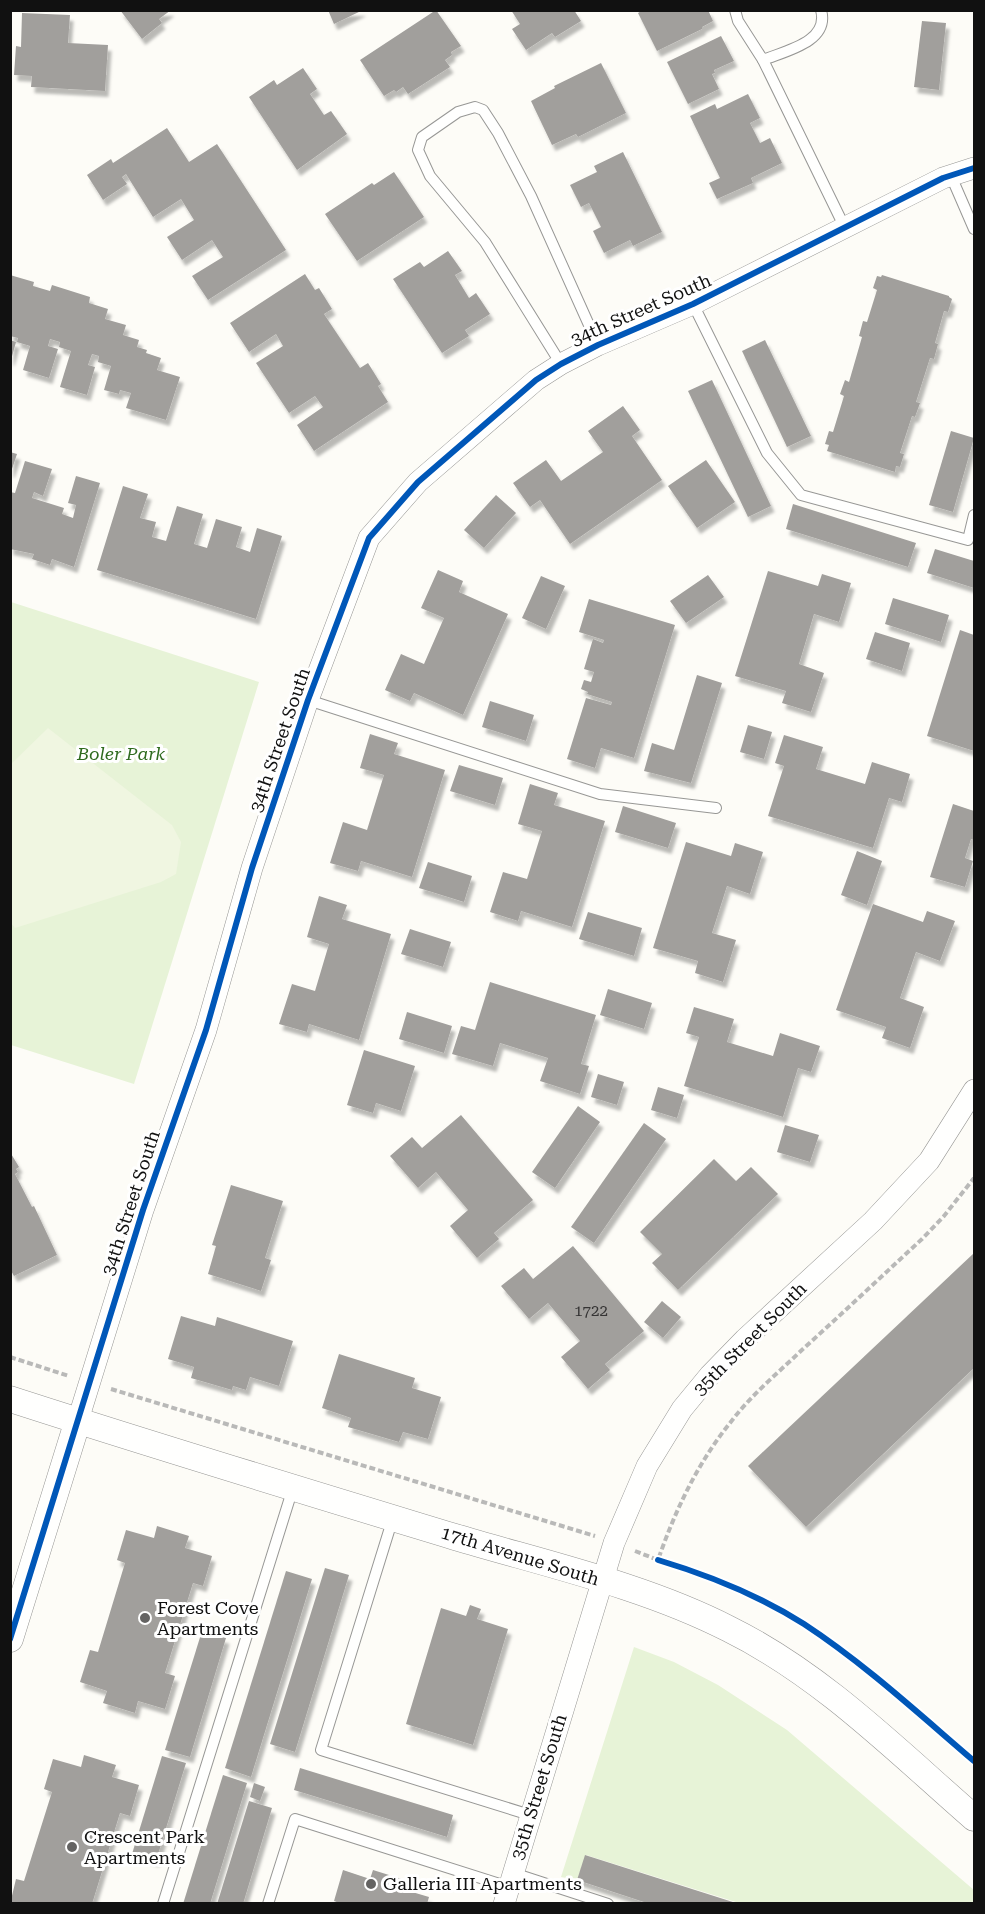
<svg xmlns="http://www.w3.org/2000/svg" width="985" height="1914" viewBox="0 0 985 1914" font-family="'Roboto Serif',serif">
	<defs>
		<filter id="shadow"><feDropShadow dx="3.5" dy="6" stdDeviation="1.5" flood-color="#0004"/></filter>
	</defs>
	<rect width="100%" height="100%" fill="#fdfcf7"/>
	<g fill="#e7f3d7">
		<path d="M11 602 259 682 134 1084 11 1045Z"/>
		<path d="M634 1647 674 1662 718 1685 787 1730 974 1890V1903H739L586 1855 577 1880 561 1877Z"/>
	</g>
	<path fill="#f0f6e1" d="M48 728 172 825 181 842 176 874 161 882 15 928 10 922 11 764Z"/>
	<g fill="#a19f9c" filter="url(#shadow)">
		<path d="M120 10H171L159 19 162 23 142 39Z"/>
		<path d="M328 10H363L334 24Z"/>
		<path d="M436 10 461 46 451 52 452 55 445 60 450 67 408 94 403 87 396 92 394 90 384 96 360 60Z"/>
		<path d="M511 10H574L581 21 555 37 552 33 526 50 512 29 520 24Z"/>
		<path d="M643 10H708L713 21 702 27V29L657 51 638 13Z"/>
		<path d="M22 13 70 15 68 43 108 45 105 91 31 87 32 76 14 75 16 46 21 47Z"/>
		<path d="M922 21 946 23 939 90 914 87Z"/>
		<path d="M721 36 734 61 714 70 715 73 712 74 719 89 688 104 667 62Z"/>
		<path d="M601 63 626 113 578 137 576 134 552 145 531 101 555 88 554 86Z"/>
		<path d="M303 68 317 89 310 94 324 115 331 111 347 134 297 170 249 97 274 80 277 85Z"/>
		<path d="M748 94 760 118 750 123 760 143 770 138 782 163 751 178 753 183 717 199 709 183 720 178 690 116 715 104 717 109Z"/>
		<path d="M167 128 189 162 217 144 286 250 208 300 192 276 223 257 212 240 182 260 167 237 194 220 181 199 153 217 126 174 122 177 127 184 103 200 87 175 111 159 113 163Z"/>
		<path d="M623 152 662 232 633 246 630 240 604 253 593 231 601 227 589 203 581 207 570 185 597 172 594 166Z"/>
		<path d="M394 172 424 217 357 261 325 214 372 183 374 185Z"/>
		<path d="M448 251 462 271 455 275 469 298 476 293 490 314 465 330 469 336 442 353 393 279 420 262 424 267Z"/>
		<path d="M305 274 315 290 319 288 332 309 324 314 360 368 368 363 381 384 378 386 388 402 314 451 297 425 323 407 315 396 289 413 256 363 283 346 276 334 249 352 230 323Z"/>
		<path d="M10 275 34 282 33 286 50 291 52 285 90 297 89 303 108 309 105 319 126 325 123 335 139 340 137 347 147 350 146 353 161 358 157 370 180 377 166 420 126 408 131 393 120 390 119 394 104 390 111 366 98 362 99 356 92 354 88 365 95 367 87 395 60 387 71 351 59 347 60 342 50 339 48 346 58 349 49 378 23 370 30 346 17 342 18 338 10 336Z"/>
		<path d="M882 275 949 296V297L952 299 948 312 944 311 935 343 938 344 934 359 930 358 916 402 920 403 915 417 912 416 900 453 904 454 900 467 896 466 895 472 827 451 829 445 825 444 829 431 833 432 844 396 840 394 845 380 849 382 862 337 859 336 863 321 867 322 877 290 873 288 877 276 881 277Z"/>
		<path d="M10 340 16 342 11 360H10Z"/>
		<path d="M765 340 811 436 787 447 742 351Z"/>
		<path d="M712 380 771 506 748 517 688 391Z"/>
		<path d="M623 406 640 430 632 436 662 480 570 544 540 500 530 507 513 483 546 460 561 481 603 452 588 431Z"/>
		<path d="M951 431 974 438 953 512 929 505Z"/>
		<path d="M10 452 17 454 11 472H10Z"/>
		<path d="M706 460 735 502 697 528 668 486Z"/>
		<path d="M25 461 52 469 43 496 34 492 32 498 64 508 62 514 73 518 76 505 68 503 76 476 100 483 74 567 52 559 50 565 32 559 34 554 10 549V492L15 493Z"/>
		<path d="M123 486 148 494 140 518 156 522 152 537 166 541 177 506 203 514 194 544 207 548 216 519 242 527 236 547 250 552 257 528 282 536 256 619 97 570Z"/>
		<path d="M496 495 516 513 484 548 464 530Z"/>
		<path d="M793 504 916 543 908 567 786 529Z"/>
		<path d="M935 549 974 561V588L927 573Z"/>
		<path d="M438 570 463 581 459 592 508 614 463 715 414 693 410 701 385 690 401 654 424 664 444 618 421 608Z"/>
		<path d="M768 571 818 586 822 574 851 583 839 622 814 614 799 664 824 673 811 712 782 703 786 691 735 676Z"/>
		<path d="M708 575 724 597 686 623 670 601Z"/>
		<path d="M541 576 565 586 546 629 522 618Z"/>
		<path d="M893 598 949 615 941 642 885 624Z"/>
		<path d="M589 599 675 625 634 758 601 748 595 768 567 759 586 698 611 705 612 702 587 694 588 692 581 689 584 680 591 682 594 672 584 669 593 639 603 643 604 640 579 632Z"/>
		<path d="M960 630 974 635V751L927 736Z"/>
		<path d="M875 632 910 643 902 671 866 659Z"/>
		<path d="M697 675 722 683 691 783 644 771 652 743 674 750Z"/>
		<path d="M490 701 534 715 526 741 482 727Z"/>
		<path d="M748 725 772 732 764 759 740 752Z"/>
		<path d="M370 734 398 743 394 754 445 770 412 877 361 861 358 871 330 863 343 822 367 830 384 775 360 768Z"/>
		<path d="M784 735 823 747 816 769 865 784 872 762 910 774 902 802 889 798 873 848 768 816 784 766 775 763Z"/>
		<path d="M459 765 503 778 495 805 450 791Z"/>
		<path d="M530 784 558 793 554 805 605 821 572 927 521 911 518 921 490 912 503 872 527 879 542 831 518 824Z"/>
		<path d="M953 804 974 811V840L971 839 965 858 973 861 965 887 930 877Z"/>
		<path d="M623 806 676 823 668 848 615 832Z"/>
		<path d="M686 842 731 856 735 843 763 852 750 894 727 886 712 933 736 940 723 982 695 973 698 961 653 948Z"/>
		<path d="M857 851 882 861 867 905 841 895Z"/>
		<path d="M428 862 472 876 464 902 419 888Z"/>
		<path d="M319 896 347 905 342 919 391 934 359 1040 309 1024 307 1032 279 1024 292 984 315 991 329 944 307 937Z"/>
		<path d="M873 904 923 922 927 911 955 921 940 961 916 952 900 998 924 1007 910 1048 882 1038 886 1027 836 1010Z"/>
		<path d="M588 912 642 928 634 956 579 939Z"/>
		<path d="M410 929 451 942 443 967 401 954Z"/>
		<path d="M490 982 596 1015 581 1064 589 1066 580 1094 540 1081 548 1058 500 1043 493 1066 452 1054 461 1026 475 1030Z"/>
		<path d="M608 989 652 1003 644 1029 600 1015Z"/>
		<path d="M694 1007 734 1019 727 1042 773 1056 780 1033 820 1046 811 1072 798 1068 783 1117 684 1086 699 1037 686 1033Z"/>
		<path d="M407 1012 452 1026 444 1053 399 1039Z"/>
		<path d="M364 1050 415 1066 401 1111 376 1103 373 1113 347 1105Z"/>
		<path d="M598 1074 624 1082 617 1105 591 1097Z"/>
		<path d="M658 1087 684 1095 677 1118 651 1110Z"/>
		<path d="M578 1106 600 1122 555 1188 532 1172Z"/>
		<path d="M461 1115 533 1200 494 1233 499 1239 477 1258 450 1226 468 1210 436 1172 418 1188 390 1156 412 1137 422 1148Z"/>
		<path d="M644 1123 666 1139 594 1243 571 1227Z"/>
		<path d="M785 1125 819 1135 810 1162 777 1152Z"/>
		<path d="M10 1152 19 1167 16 1169 18 1172 15 1174 32 1207 34 1206 57 1255 14 1276 10 1269Z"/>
		<path d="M714 1159 736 1181 751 1167 778 1194 678 1290 652 1263 662 1254 640 1232Z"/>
		<path d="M231 1185 283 1201 265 1258 271 1260 261 1291 208 1274 216 1246 212 1245Z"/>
		<path d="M573 1246 644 1331 605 1364 610 1370 588 1389 561 1357 580 1341 548 1303 529 1319 501 1286 524 1268 533 1279Z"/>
		<path d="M974 1253V1368L806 1527 748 1466Z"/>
		<path d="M662 1301 681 1317 663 1338 644 1322Z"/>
		<path d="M181 1316 215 1326 217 1317 293 1341 279 1386 250 1377 246 1390 233 1386 232 1390 191 1378 194 1367 168 1359Z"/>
		<path d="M339 1354 415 1378 412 1388 441 1397 428 1439 403 1432 399 1442 348 1427 351 1418 322 1408Z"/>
		<path d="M157 1526 189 1536 185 1548 212 1556 203 1586 193 1583 165 1673 175 1676 165 1709 138 1701 135 1713 103 1703 107 1691 80 1682 90 1650 98 1652 125 1563 117 1560 126 1530 154 1538Z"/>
		<path d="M325 1568 349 1575 295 1752 270 1744Z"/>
		<path d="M286 1571 312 1579 251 1777 225 1768Z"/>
		<path d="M470 1605 481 1609 477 1619 508 1629 473 1745 406 1724 441 1608 466 1616Z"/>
		<path d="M202 1631 226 1638 190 1757 165 1750Z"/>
		<path d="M84 1755 116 1765 112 1777 139 1785 130 1816 120 1813 92 1904H10L16 1879 24 1881 52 1792 44 1789 53 1759 81 1767Z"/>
		<path d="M162 1756 186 1763 156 1861 132 1854Z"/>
		<path d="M300 1768 453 1815 447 1837 294 1790Z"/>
		<path d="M223 1775 247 1783 210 1904H183Z"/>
		<path d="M254 1783 265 1787 260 1801 250 1797Z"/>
		<path d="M249 1801 272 1808 243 1904H217Z"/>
		<path d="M585 1855 736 1903V1904H650L577 1880Z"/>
		<path d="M343 1870 370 1879 373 1870 405 1880 402 1889 429 1897 427 1904H342L334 1901Z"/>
	</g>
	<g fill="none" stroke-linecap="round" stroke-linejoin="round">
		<g stroke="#979795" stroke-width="12">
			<g id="service">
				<path d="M735 10 738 21 763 60C785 51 830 42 821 10"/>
				<path d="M763 60 845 228"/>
				<path d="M951 176 974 229"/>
				<path d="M693 304 767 453 801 495 968 540 974 515"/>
				<path d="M561 364 485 242 430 176 418 150 422 137 458 112 475 107 483 110 498 133 531 196 598 345"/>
				<path d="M308 700 600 794 716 808"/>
				<path d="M393 1518 321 1750 530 1815"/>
				<path d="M513 1873 608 1904"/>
				<path d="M163 1904 293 1488"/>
				<path d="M268 1904 295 1819 509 1887"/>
			</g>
		</g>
		<g stroke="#979795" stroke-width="22">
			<g id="minor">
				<path d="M78 1420 143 1210 206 1030 252 868 308 700 369 538 418 482 536 380 561 364 598 345 693 304 943 178 974 168"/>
				<path d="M504 1904 614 1543 647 1466 682 1409 710 1375 745 1339 873 1221 929 1161 974 1090"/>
			</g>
		</g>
		<g stroke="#979795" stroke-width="27">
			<g id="tertiary">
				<path d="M10 1399C158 1447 307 1492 455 1537 546 1564 645 1586 729 1629 822 1675 897 1751 974 1818"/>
				<path d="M10 1639 78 1420"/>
			</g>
		</g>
		<g stroke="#b9b9b8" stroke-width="4" stroke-dasharray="6 3" stroke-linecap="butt">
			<path d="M10 1357 69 1376"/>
			<path d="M111 1389 595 1536"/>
			<path d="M635 1551 658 1560C675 1511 697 1464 730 1423 751 1395 779 1372 804 1348 844 1312 883 1275 922 1239L944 1216 974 1178"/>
		</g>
		<use href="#service" stroke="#fffffe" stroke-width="10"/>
		<use href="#minor" stroke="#fffffe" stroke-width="21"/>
		<use href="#tertiary" stroke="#fffffe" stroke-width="26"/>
		<g stroke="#fff" stroke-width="10">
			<g id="cycleway">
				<path d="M658 1560C708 1575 760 1596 804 1624 865 1664 919 1714 974 1761"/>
				<path d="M10 1639 143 1210 206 1030 252 868 308 700 369 538 418 482 536 380 561 364 598 345 693 304 943 178 974 168"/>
			</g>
		</g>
		<use href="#cycleway" stroke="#0057b8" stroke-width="6"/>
	</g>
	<g fill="#646362" stroke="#fff" stroke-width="2">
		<circle cx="145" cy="1618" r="6"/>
		<circle cx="72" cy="1847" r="6"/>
		<circle cx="371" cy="1884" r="6"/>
	</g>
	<g text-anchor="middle" stroke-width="6" stroke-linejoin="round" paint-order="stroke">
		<g font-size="15" fill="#353434">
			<text x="591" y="1316">1722</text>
		</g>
		<g font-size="18" fill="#111" stroke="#fff">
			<text transform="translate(641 310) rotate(-24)" y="6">34th Street South</text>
			<text transform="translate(280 740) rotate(-71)" y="6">34th Street South</text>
			<text transform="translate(131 1203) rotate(-72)" y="6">34th Street South</text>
			<text transform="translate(750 1339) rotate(-45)" y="6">35th Street South</text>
			<text transform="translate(520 1556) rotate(17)" y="6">17th Avenue South</text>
			<text transform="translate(539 1787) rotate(-73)" y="6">35th Street South</text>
		</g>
		<g font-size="18" font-style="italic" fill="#2f6b1f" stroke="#fff">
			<text x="121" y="760">Boler Park</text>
		</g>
		<g font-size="18" fill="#111" stroke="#fff" text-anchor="start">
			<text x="157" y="1614">Forest Cove<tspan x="157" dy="21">Apartments</tspan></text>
			<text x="84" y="1843">Crescent Park<tspan x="84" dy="21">Apartments</tspan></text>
			<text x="383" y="1890">Galleria III Apartments</text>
		</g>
	</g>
	<rect width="985" height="1914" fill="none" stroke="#111111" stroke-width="24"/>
</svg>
